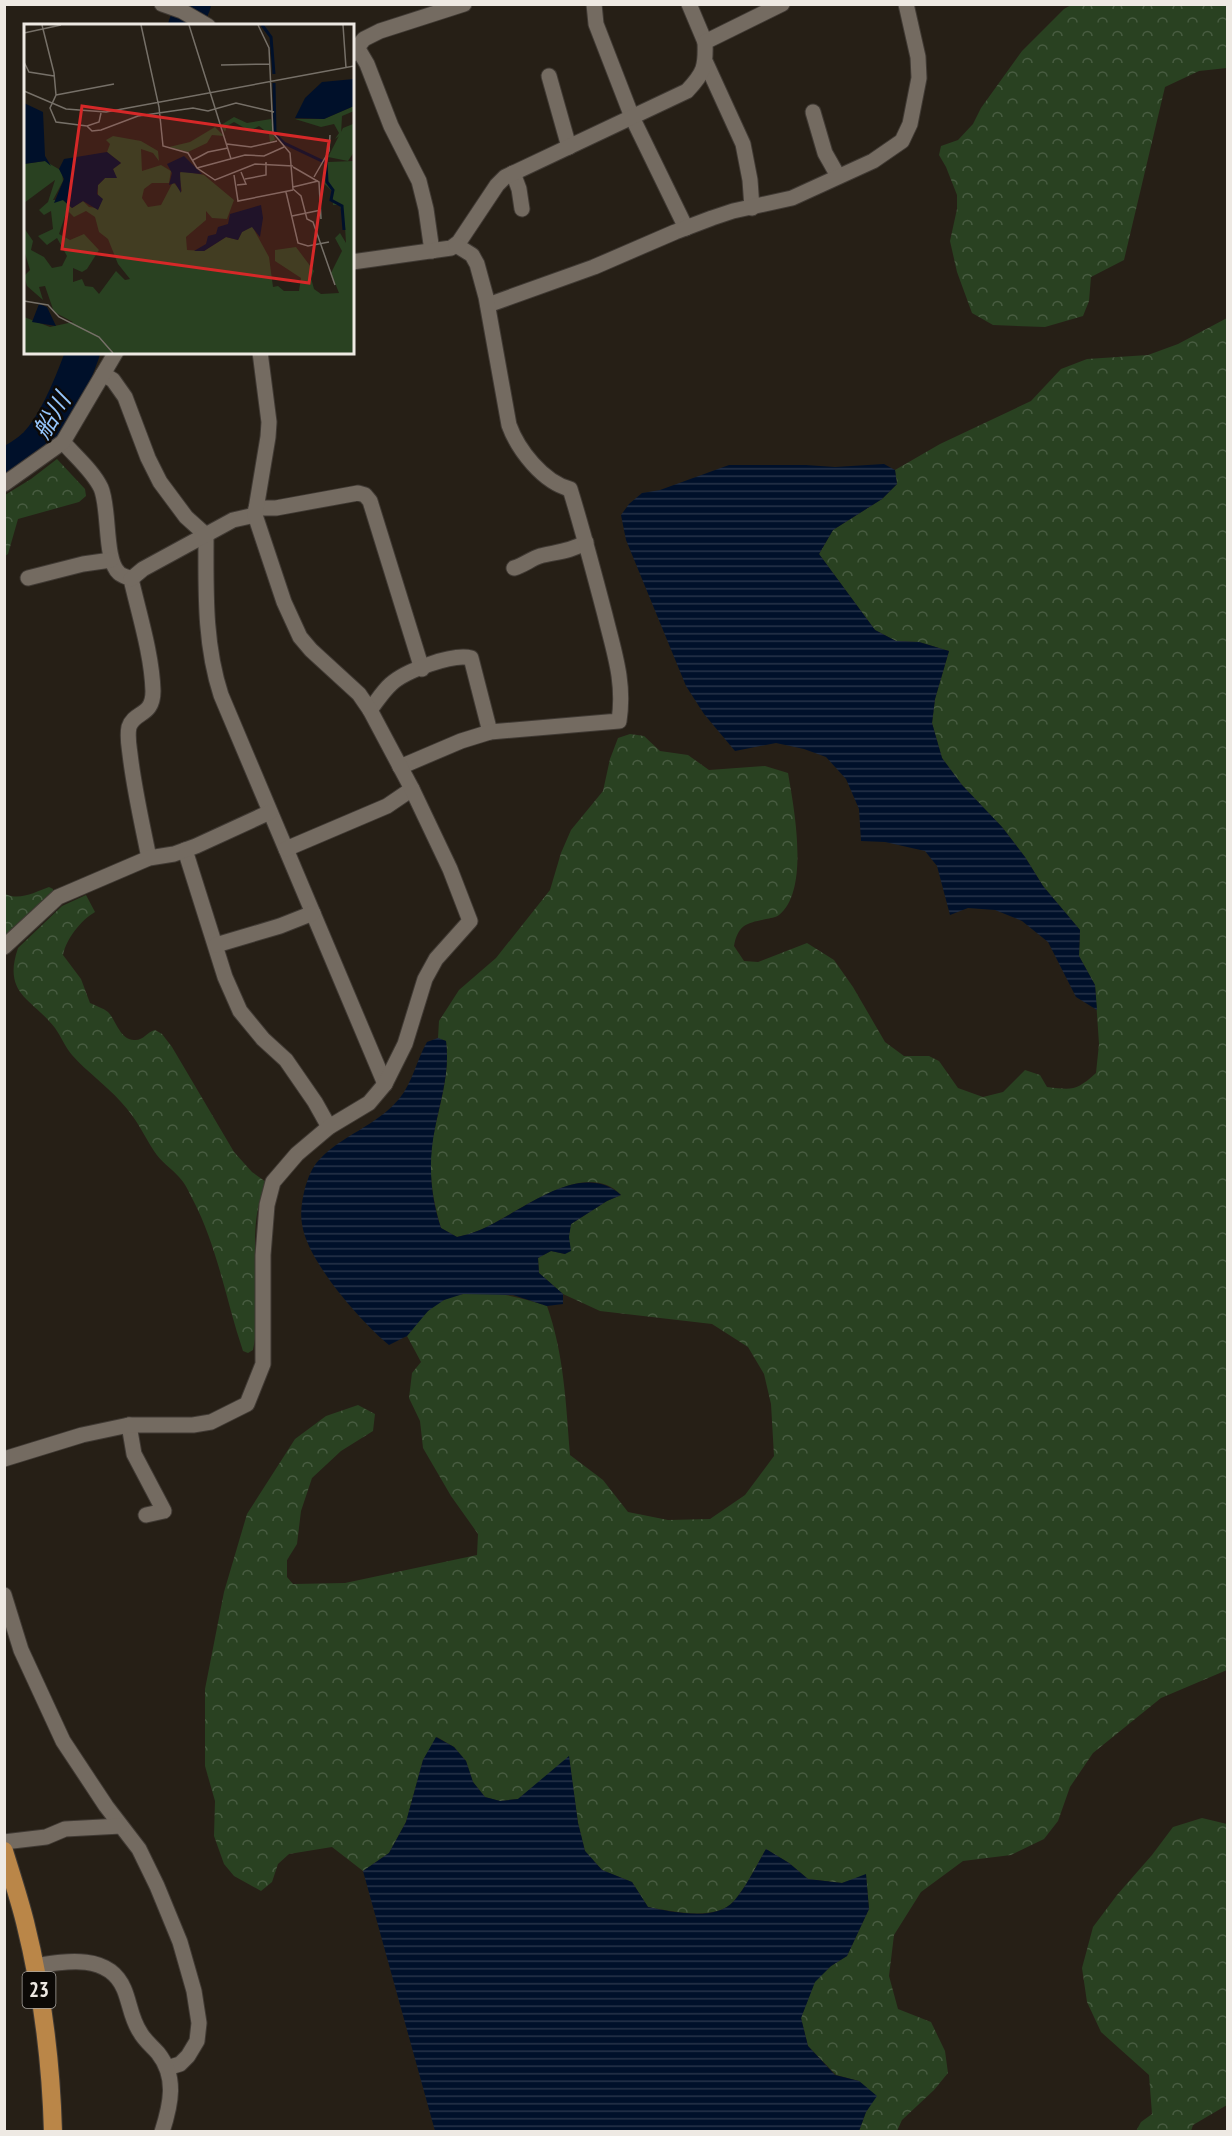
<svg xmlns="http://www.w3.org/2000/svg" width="1232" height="2136" viewBox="0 0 1232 2136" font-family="'PT Sans Narrow','Noto Sans JP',sans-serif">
	<defs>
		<pattern id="forest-crowns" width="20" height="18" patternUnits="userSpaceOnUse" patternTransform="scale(1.5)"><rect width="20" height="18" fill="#294121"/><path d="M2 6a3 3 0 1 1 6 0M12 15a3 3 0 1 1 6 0" fill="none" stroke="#485c41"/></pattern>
		<pattern id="water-rules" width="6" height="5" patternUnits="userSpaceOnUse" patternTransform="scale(1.5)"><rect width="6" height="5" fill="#00102a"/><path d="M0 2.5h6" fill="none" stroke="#263349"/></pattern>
	</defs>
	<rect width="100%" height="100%" fill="#261f16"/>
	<g fill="url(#forest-crowns)">
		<path d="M1071 5H1227V68L1199 71 1165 87 1124 260 1091 277 1089 301 1083 316 1045 327 993 325 972 313 957 272 950 241 957 209V195L946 167 939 155 941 146 958 140 973 124 981 108 1022 51 1064 9Z"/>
		<path d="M1227 318V1670L1161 1698 1093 1753 1070 1787 1058 1821 1044 1839 1011 1855 963 1861 921 1892 894 1935 889 1976 898 2009 931 2022 945 2051 948 2073 934 2090 902 2120 897 2131H859L866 2112 876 2096 859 2081 836 2075 808 2046 801 2018 815 1981 831 1966 847 1956 869 1909 866 1875 842 1883 808 1879 789 1863 766 1849C756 1866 747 1886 734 1901 715 1922 672 1911 648 1907L632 1882 602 1870 585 1851 578 1823 569 1757 518 1799 500 1801 485 1797 473 1782 466 1761 454 1747 437 1737 423 1760 406 1822 389 1853 363 1871 332 1847 289 1854 278 1864 272 1882 261 1891 234 1876 224 1864 214 1836 215 1801 205 1766V1689L224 1592 247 1514 295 1439 326 1416 358 1405 375 1414 373 1431 341 1451 312 1478 301 1511 297 1544 287 1560V1577L293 1584 345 1583 477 1555 478 1534 451 1496 423 1448 420 1421 409 1398 412 1373 421 1362 407 1336C414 1328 420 1318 428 1311 461 1281 510 1294 547 1306 564 1354 566 1404 570 1455L603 1480 628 1512 668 1520 710 1519 745 1495 774 1456 771 1404 764 1374 748 1347 712 1324 600 1311 563 1294 539 1273 538 1258 551 1251 565 1254 571 1224 607 1201 621 1195C585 1156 516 1215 480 1230 473 1233 465 1235 457 1237L441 1228C431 1195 427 1163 435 1128 441 1099 450 1072 446 1041L438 1038 439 1021 459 990 496 958 550 890 561 853 571 830 603 791 610 759 618 738 630 734 644 736 660 751 688 755 709 770 765 766 788 773C794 808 810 890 779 915 775 918 770 918 766 919 746 923 738 925 734 946L744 961 758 962 807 943 834 960 853 987 885 1042 904 1056H929L939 1061 958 1088 983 1097 1003 1092 1025 1070 1040 1075 1047 1087C1073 1090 1076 1091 1096 1073L1099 1044 1095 985 1079 956 1080 930 1043 886 1025 857 1002 827 962 785 942 758 932 723 935 699 949 651 919 642 896 641 875 630 819 554 833 530 882 499 897 484 895 470 940 444 1031 401 1061 369 1087 359 1148 355 1178 344Z"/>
		<path d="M57 459 85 489 86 496 79 502 18 519 8 554 5 556V495L31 479Z"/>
		<path d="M49 887 53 889V894L5 935 4 893C18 902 35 892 49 887Z"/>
		<path d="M86 895 95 912C81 920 66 939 63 955L81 979 90 1003C96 1006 103 1008 108 1012 116 1020 120 1040 134 1040 143 1041 147 1032 155 1030L162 1034 172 1047 234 1152 252 1172 266 1182C265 1192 260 1199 258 1209 255 1222 255 1238 255 1251 254 1285 260 1317 253 1350L248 1353 243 1351C226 1301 218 1248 193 1200 189 1192 185 1183 179 1177 171 1168 160 1161 154 1151 142 1132 137 1119 121 1102 106 1085 87 1072 72 1055 65 1047 61 1036 55 1028 33 999 2 995 18 948L62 906Z"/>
		<path d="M1202 1818 1227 1824V2105L1193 2125 1191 2131H1136L1141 2122 1152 2114 1149 2075 1101 2032 1087 2002 1082 1968 1093 1927 1117 1895 1152 1855 1173 1827Z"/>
	</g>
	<g fill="url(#water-rules)">
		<path d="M884 464 895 470 897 484 882 499 833 530 819 554 875 630 896 641 919 642 949 651 935 699 932 723 942 758 962 785 1002 827 1025 857 1043 886 1080 930 1079 956 1095 985 1097 1010 1076 997 1048 942 1022 921 995 910 968 908 950 915 937 866 925 851 885 842 861 841 859 809 846 779 826 757 804 749 776 743 735 751 704 714 686 686 626 540 621 515 629 504 642 493 660 490 729 465H806L835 467Z"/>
		<path d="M438 1038 446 1041C450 1072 441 1098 435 1128 428 1162 430 1195 441 1228L457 1237C465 1235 473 1233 480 1230 520 1214 579 1158 621 1195L607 1201 571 1224 569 1237 571 1251 565 1254 551 1251 538 1258 539 1273 563 1294V1304L547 1306 513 1295 463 1294 444 1300 428 1311 407 1336 389 1345C361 1322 307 1261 302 1224 300 1212 302 1200 305 1188 308 1178 312 1167 319 1160 342 1135 375 1127 399 1099 413 1082 416 1061 427 1042Z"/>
		<path d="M436 1737 454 1747 466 1761 473 1782 485 1797 500 1801 518 1799 569 1756 578 1823 585 1851 602 1870 632 1882 648 1907C672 1912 716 1922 734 1901 747 1886 756 1866 766 1849L789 1863 808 1879 842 1883 866 1874 869 1909 847 1956 831 1966 815 1982 801 2018 808 2046 835 2075 859 2081 877 2096 866 2112 859 2131H435L363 1871 389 1853 406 1822 423 1760Z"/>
	</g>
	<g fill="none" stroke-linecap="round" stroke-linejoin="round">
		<g stroke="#00102a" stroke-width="34">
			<path d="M185 26 194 4"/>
			<path d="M4 465C14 461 28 452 36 444 56 423 73 380 83 352"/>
		</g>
		<g stroke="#403a34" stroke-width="17">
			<g id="street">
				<path d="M162 4 182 11 208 26"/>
				<path d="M594 4 596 24 632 117 686 228"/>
				<path d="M689 4 705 42"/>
				<path d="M357 47 367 64 391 126 419 181 426 209 432 251"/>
				<path d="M352 54 364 39 380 31 464 4"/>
				<path d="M706 63 743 144 750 180 752 208"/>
				<path d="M549 76 569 147"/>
				<path d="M813 112 825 153 838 176"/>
				<path d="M513 173 519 189 522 209"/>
				<path d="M352 262 451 248 459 242 497 185 505 177 687 91C704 73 706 67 705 42L782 4"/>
				<path d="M488 305 594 267 675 232 712 218 733 211 792 198 873 161 902 141 910 124 919 78 918 57 906 4"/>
				<path d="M103 374 113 380 125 397 148 458 160 482 186 517 206 535C206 590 204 643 221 695L385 1084"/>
				<path d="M63 442C75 456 93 471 101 488 110 509 104 560 119 573 122 576 128 577 131 579 139 614 152 655 153 691 153 717 134 711 129 727 127 736 129 746 130 754 134 789 142 823 149 858"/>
				<path d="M4 484 63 442 116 352"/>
				<path d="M256 508H276L358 493 365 495 370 501 422 669"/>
				<path d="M514 568C524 565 531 559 540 556 556 552 572 551 586 542"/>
				<path d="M28 578 83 564 111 560"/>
				<path d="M131 579 143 569 233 520 255 515"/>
				<path d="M370 710C377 701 383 691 391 684 405 671 453 653 471 658L490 732"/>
				<path d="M400 767 461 741 490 732 619 721C625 682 614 652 605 615 594 573 583 531 570 489 543 482 518 450 509 425L486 297 477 264 472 255 456 245"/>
				<path d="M286 849 387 806 412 789"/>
				<path d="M185 850 225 977 240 1011 263 1039 286 1060 315 1102 329 1127"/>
				<path d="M216 945 280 926 313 913"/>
				<path d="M4 947 58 897 149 858 174 854 196 846 270 812"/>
				<path d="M129 1425 134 1454 164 1511 146 1515"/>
				<path d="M4 1459 82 1435 129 1425H193L211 1422 247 1404 263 1364V1255L267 1205 273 1182 297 1154 329 1127 369 1103 385 1084 405 1044 425 979 436 959 470 921 450 869 412 789 370 710 359 694 311 650 300 637 284 602 255 515 268 437 269 422 260 352"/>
				<path d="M4 1595 21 1650 63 1741 106 1806 139 1849 157 1886 180 1942 194 1991 199 2023 197 2041 188 2056 180 2064 167 2068"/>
				<path d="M4 1842 46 1837 65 1829 121 1826"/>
				<path d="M35 1966C65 1961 109 1953 124 1989 130 2003 131 2019 140 2032 144 2040 152 2046 158 2053 177 2077 171 2104 162 2132"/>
			</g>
		</g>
		<g stroke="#403a34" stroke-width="20">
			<path id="primary" d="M4 1851C11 1874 19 1898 25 1922 42 1990 51 2061 53 2132"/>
		</g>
		<use href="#street" stroke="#746b61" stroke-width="15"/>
		<use href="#primary" stroke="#ba8648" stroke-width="18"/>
	</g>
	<g text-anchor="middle" stroke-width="5" stroke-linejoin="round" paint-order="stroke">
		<rect fill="#0c0906" stroke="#aaa6a1" stroke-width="1.5" x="22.5" y="1972" width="33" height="36" rx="4.5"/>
		<g font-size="21" font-weight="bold" fill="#eee9e3">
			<text x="39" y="1997">23</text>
		</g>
		<g font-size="24" font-style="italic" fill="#95c5fb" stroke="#0c0906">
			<text transform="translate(52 416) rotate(-59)" y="8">船川</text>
		</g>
	</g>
	<g transform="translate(24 24)">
		<rect width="330" height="330" fill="#261f16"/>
		<path d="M330 82V87L318 92 317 111 311 115 315 109 310 100 297 103 271 95H300ZM210 93 223 99 247 95 251 116 246 118 245 110 235 102 226 107 210 98 203 102 201 108 197 101ZM191 103 200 112 188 111 183 119 164 128 145 123 166 118ZM89 112 117 117 134 127 135 137 129 129 117 125 118 147 137 141 147 147 145 159H128L120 165 118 174 124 183 137 181 149 158 158 168 155 150 158 147 180 151 210 176 203 195 188 194 182 187V196L162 213 163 226 180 227 202 213 214 216 218 208 228 202 245 233 249 263 254 262 260 267H275L277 254 251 237V226L272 223 290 247 287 254 290 265 297 270 315 269 307 249 318 227 311 214 316 209 322 219 321 203 316 181H309L308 167 298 158 304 138 330 137V329H0V293L26 303 49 298 30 288 21 262 15 263 19 276 3 262 0 252 6 246 0 226V204L9 217 7 226 20 233 28 244 38 242 43 232 33 214 23 221 14 212 29 205 27 187 20 191 15 186 24 178 31 156 0 179V140L21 137 38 147 39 157 29 176H39L48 184 59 177 65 183 74 184V161L81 154H92L89 145 97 139 83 128 86 120 82 116ZM43 186 50 193 62 187 71 193 75 208 84 215 94 240 106 255 101 256 92 247 75 270 69 263 61 262 58 255 49 258V244L58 248 63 245 75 226 60 210 46 216 35 210Z" fill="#294121" fill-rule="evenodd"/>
		<path d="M329 100 330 128 324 137 304 133 319 104Z" fill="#294121"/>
		<path d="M330 55V82L300 95 271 94 281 74 298 58ZM0 79 19 88 21 132 27 142 21 137 0 140ZM83 128 97 139 89 145 93 154H81L74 161 73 170 79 175 74 186 59 177 48 184 39 176 30 179 40 155 35 145 40 135ZM160 132 178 150 156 148 157 169 151 159 145 161 148 149 143 140ZM237 181 239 194 236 213 228 203 218 208 214 216 202 213 180 227H170L182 220 184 212 192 210 194 203 204 200 206 190ZM15 280 23 283 32 302 8 298Z" fill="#00102a"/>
		<path fill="none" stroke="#00102a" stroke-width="3" d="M238 1 247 13 250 50M250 59 251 110 260 119 302 139 303 158 309 166 307 176 318 182 320 206"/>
		<path fill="none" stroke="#767068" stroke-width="1.5" d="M18 1 30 49 32 71 26 84 32 98 63 102 75 98 77 89M117 1 135 83 139 122 164 129 173 144 191 156 231 140 269 142M165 1 207 135M234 1 245 24 249 109 266 129 269 165 277 172 283 195 289 198 311 261M319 1 322 44M0 9 37 1M0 38 5 48 30 52M197 41 246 40M0 67 42 85 82 88 330 42M32 71 90 60M63 102 68 107 77 106 114 92 169 84 184 87 212 79 250 88M203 120 227 123 253 117M169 136 184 128 204 124M269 143 295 158 297 195M173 144 221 131 240 132 260 123M210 151 214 177 269 166M290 153 305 127 306 111M221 155 242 151V138M213 161 222 160 217 148M269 163 294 157M262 168 274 219 284 222 305 218M268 192 297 186M0 277 24 281 35 293 75 313 89 329"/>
		<path fill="#d62828" fill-opacity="0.15" stroke="#d62828" stroke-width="3" d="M58 82 305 117 285 259 38 225Z"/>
		<rect width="330" height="330" fill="none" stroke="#eee9e3" stroke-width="3"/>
	</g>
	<rect width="1232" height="2136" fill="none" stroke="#eee9e3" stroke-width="12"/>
</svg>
